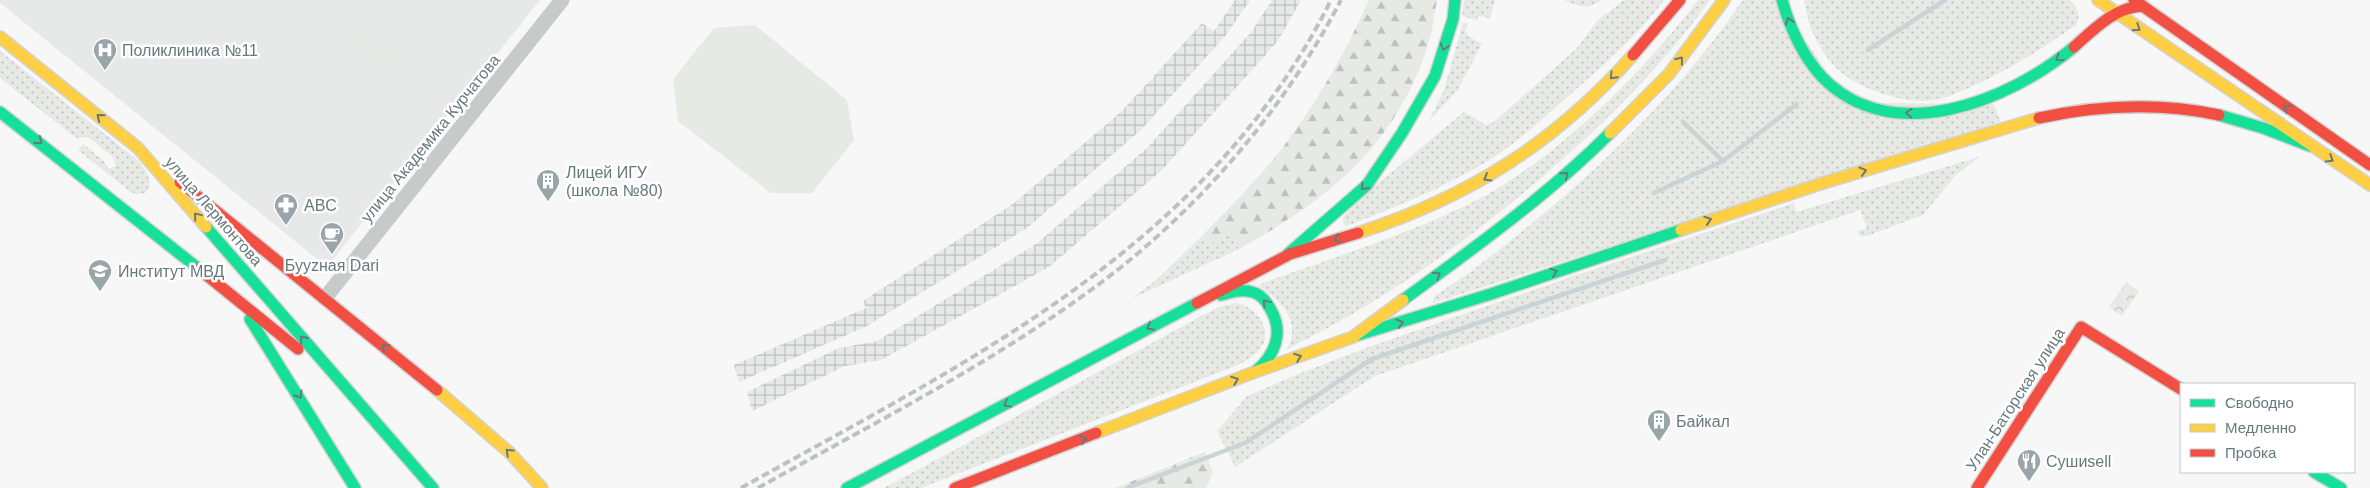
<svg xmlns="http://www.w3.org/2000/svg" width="2370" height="488" viewBox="0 0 2370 488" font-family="Arial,sans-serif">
	<defs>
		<pattern id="industrial-grid" width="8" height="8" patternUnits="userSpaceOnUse" patternTransform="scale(1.25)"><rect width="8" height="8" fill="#e7e8e8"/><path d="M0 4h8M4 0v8" fill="none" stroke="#bfc1c1"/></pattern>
		<pattern id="grass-dots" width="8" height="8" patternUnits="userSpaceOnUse" patternTransform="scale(1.25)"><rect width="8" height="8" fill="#e6e9e4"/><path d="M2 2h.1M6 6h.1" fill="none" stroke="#bec2be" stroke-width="1.8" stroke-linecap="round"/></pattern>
		<pattern id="forest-firs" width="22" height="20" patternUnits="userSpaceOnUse" patternTransform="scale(1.25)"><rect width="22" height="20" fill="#e6e9e4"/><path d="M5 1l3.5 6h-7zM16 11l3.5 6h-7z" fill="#bec2be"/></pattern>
		<pattern id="park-crowns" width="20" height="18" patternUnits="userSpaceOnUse" patternTransform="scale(1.25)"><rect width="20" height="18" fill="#e6e9e4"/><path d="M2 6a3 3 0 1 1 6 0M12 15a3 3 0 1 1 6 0" fill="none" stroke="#bec2be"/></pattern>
	</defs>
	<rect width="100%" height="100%" fill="#f7f7f7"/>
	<path fill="#e7e8e8" d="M0 0H540L327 267 0 3Z"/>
	<g fill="url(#industrial-grid)">
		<path d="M1235 0H1250L1226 35 1141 130 1027 228 867 326 739 382 734 365 866 308 863 301 1013 204 1122 111 1202 23 1214 31Z"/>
		<path d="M1272 0H1301L1278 41 1162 170 1049 267 881 360 845 366 752 411 747 392 839 348 877 341 1036 244 1148 147 1252 31Z"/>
	</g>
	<g fill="url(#grass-dots)">
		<path d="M1464 0H1495L1490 18 1478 16 1477 20 1462 16Z"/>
		<path d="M1564 0H1602C1587 11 1579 6 1564 0Z"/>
		<path d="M1624 0H1664C1641 32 1611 58 1582 84 1553 109 1524 138 1491 159 1446 187 1396 207 1347 226L1344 225 1343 217 1368 192 1464 112 1486 125 1494 122 1577 48 1597 21Z"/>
		<path d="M1698 0H1710C1661 68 1604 124 1541 178 1463 245 1379 304 1287 349 1303 321 1279 299 1258 285 1330 258 1405 236 1473 202 1553 162 1644 72 1698 0Z"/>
		<path d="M1743 0H1778L1848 103 1994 104 2001 122 1433 303 1434 297C1447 287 1461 279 1474 269 1576 192 1671 105 1743 0Z"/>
		<path d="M1804 0H2069C2077 7 2082 14 2076 25 2042 49 2009 70 1971 87 1957 93 1942 100 1927 101 1905 102 1880 94 1861 85 1828 70 1809 35 1804 0Z"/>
		<path d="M1463 23H1468L1465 31 1468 36 1482 44 1457 91 1429 121 1444 90Z"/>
		<path d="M0 51 140 162C147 173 154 181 146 193L135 194 129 191 78 150 83 144 104 161 108 169 116 166 112 156 88 137 76 138 0 78Z"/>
		<path d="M1979 157 1956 175 1923 215 1867 236H1859L1857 231 1867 228 1860 210 1375 376 1235 467 1217 431 1247 396 1296 375 1363 349 1568 278 1794 203 1796 212Z"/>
		<path d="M1229 231 1239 249 1131 299 1155 281 1202 236 1210 244Z"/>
		<path d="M1236 303C1256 306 1275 331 1260 349 1254 356 1245 361 1238 365L921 488H884L1209 312 1222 306Z"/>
	</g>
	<g fill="url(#forest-firs)">
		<path d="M1369 0H1437C1434 15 1433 31 1428 45 1394 148 1330 198 1239 249L1229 232 1210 244 1202 236C1221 216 1241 196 1260 175 1305 124 1341 62 1369 0Z"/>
		<path d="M1205 452 1213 473 1206 488H1115Z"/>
	</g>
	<path fill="url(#park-crowns)" d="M2126 282 2139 291 2122 316 2109 307Z"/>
	<g fill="#e6e9e4">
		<path d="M755 25 847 100 854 140 812 193H771L678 121 673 79 714 28Z"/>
		<path d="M361 28 398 57 384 74 347 45Z"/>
	</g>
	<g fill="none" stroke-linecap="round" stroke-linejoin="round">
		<g stroke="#cad4d5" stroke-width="4.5">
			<path d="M1868 50 1945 0"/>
			<path d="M1683 122 1723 161"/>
			<path d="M1654 193 1723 161 1797 104"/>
			<path d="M1127 488 1245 443 1372 359 1665 260"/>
		</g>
		<g stroke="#d2d3d4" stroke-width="14">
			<g id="fast">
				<path d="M1782 0C1790 28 1802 55 1822 77 1892 149 2009 101 2074 47"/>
				<path d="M0 112 199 269"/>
				<path d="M2219 115 2263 128 2310 146"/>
				<path d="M206 227 433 488"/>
				<path d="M1288 254 1367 185 1402 133 1435 76 1453 19 1455 0"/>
				<path d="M1221 295C1231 292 1241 289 1252 292 1261 294 1267 302 1271 310 1284 333 1275 355 1256 371"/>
				<path d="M1403 300C1474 248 1547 196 1610 133"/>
				<path d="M250 319 355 488"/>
				<path d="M1358 335 1491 294 1681 230"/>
				<path d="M2314 472 2341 488"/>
				<path d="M847 488 1197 303"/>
			</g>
		</g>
		<g stroke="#d2d3d4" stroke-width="14">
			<g id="slow">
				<path d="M2098 0 2370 185"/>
				<path d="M0 37 138 148 206 227"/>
				<path d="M1610 133 1669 74 1724 0"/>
				<path d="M1681 230 1823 183 2039 118"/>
				<path d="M1358 233C1469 197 1555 143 1633 55"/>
				<path d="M437 390 510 453 542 488"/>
				<path d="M1096 433 1252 373 1353 337 1403 300"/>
			</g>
		</g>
		<g stroke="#d2d3d4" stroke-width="14">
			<g id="jam">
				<path d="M2134 0 2370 165"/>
				<path d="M2074 47C2094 29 2115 7 2143 6"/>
				<path d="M1633 55 1680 0"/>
				<path d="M2039 118C2099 105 2158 102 2219 115"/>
				<path d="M180 182 437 390"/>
				<path d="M199 269 298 349"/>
				<path d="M1197 303 1290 254 1358 233"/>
				<path d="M955 488 1096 433"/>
				<path d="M1977 488 2081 327 2181 389"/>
			</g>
		</g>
		<path stroke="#c8caca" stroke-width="15" d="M325 298 562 0"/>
		<use href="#fast" stroke="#16e098" stroke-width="11"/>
		<use href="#slow" stroke="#ffcf43" stroke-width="11"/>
		<use href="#jam" stroke="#f24e42" stroke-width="11"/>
		<g stroke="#bec0c1" stroke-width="4" stroke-dasharray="8 4" stroke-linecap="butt">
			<path d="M741 488C970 360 1208 247 1331 0"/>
			<path d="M758 488C881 419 1009 355 1120 268 1211 195 1287 104 1341 0"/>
		</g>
	</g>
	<defs><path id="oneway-chevron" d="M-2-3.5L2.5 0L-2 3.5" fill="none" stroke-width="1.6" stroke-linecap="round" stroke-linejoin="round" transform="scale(1.25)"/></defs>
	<g stroke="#66797e">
		<use href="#oneway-chevron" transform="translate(1789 21) rotate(-110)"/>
		<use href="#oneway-chevron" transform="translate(2137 28) rotate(34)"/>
		<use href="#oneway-chevron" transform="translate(1444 47) rotate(108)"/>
		<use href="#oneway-chevron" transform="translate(2059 58) rotate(145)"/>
		<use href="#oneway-chevron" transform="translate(1680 60) rotate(-52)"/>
		<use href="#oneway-chevron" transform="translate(1613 76) rotate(134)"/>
		<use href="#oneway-chevron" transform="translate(2287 108) rotate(-145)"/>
		<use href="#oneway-chevron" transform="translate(1909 113) rotate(-177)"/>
		<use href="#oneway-chevron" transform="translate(100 117) rotate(-141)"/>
		<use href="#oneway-chevron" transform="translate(39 141) rotate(38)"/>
		<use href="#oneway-chevron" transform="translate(2330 159) rotate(32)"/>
		<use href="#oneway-chevron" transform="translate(1863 171) rotate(-17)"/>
		<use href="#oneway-chevron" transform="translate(1565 175) rotate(-41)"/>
		<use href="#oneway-chevron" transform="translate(1487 178) rotate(150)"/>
		<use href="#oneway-chevron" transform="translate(1364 187) rotate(132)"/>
		<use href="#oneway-chevron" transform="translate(197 216) rotate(-130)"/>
		<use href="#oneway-chevron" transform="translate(1708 220) rotate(-18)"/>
		<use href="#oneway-chevron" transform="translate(1337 239) rotate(163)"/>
		<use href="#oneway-chevron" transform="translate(1554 272) rotate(-19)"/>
		<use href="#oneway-chevron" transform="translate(1437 275) rotate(-35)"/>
		<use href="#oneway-chevron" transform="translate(1266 303) rotate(-130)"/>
		<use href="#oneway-chevron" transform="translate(1400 323) rotate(-16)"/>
		<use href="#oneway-chevron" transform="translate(1150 327) rotate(152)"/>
		<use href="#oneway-chevron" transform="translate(303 339) rotate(-131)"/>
		<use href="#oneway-chevron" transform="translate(385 347) rotate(-141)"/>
		<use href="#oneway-chevron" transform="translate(1298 357) rotate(-20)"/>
		<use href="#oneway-chevron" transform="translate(1235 380) rotate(-21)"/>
		<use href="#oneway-chevron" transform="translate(299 395) rotate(58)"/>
		<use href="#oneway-chevron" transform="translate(1007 404) rotate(151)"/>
		<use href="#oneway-chevron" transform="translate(1083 439) rotate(-21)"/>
		<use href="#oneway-chevron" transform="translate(509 452) rotate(-136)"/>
	</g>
	<defs>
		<g id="hospital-pin" transform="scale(1.25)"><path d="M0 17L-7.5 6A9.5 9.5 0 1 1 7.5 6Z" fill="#99a5a8" stroke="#fff"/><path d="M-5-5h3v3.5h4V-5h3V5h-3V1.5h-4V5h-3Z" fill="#fff"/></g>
		<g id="building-pin" transform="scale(1.25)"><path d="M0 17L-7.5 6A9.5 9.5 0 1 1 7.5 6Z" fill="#99a5a8" stroke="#fff"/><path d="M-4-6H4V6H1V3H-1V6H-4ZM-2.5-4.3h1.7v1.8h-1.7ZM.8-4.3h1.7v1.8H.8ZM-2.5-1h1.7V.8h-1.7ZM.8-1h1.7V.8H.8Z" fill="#fff"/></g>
		<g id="pharmacy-pin" transform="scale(1.25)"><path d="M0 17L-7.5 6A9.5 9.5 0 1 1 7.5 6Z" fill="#99a5a8" stroke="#fff"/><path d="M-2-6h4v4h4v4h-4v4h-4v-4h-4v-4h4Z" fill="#fff"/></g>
		<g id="cafe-pin" transform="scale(1.25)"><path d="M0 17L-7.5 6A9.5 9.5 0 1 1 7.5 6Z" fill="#99a5a8" stroke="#fff"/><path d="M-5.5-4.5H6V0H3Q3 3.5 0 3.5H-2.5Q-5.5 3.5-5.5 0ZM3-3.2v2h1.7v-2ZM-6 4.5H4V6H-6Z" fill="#fff"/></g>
		<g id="university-pin" transform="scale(1.25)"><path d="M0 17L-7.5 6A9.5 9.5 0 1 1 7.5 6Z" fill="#99a5a8" stroke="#fff"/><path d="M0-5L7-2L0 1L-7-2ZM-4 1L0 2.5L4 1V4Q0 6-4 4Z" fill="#fff"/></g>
		<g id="restaurant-pin" transform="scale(1.25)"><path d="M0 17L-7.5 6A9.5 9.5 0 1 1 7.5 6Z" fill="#99a5a8" stroke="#fff"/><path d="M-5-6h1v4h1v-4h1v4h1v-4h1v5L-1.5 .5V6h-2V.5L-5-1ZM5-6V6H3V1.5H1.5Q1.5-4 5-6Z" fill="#fff"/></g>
	</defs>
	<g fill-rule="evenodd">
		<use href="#hospital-pin" x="105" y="50"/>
		<use href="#building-pin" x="548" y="181"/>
		<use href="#pharmacy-pin" x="286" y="205"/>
		<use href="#cafe-pin" x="332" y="234"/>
		<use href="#university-pin" x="100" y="271"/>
		<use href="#building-pin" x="1659" y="421"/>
		<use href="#restaurant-pin" x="2029" y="461"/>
	</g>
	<g text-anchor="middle" stroke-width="5" stroke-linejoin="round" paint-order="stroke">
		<g font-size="16" fill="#66797e" stroke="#fff" text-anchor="start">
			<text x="122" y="56">Поликлиника №11</text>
			<text x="566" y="178">Лицей ИГУ<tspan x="566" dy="18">(школа №80)</tspan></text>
			<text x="304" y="211">ABC</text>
			<text x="332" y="271" text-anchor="middle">Бууzная Dari</text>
			<text x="118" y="277">Институт МВД</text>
			<text x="1676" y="427">Байкал</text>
			<text x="2046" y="467">Сушиsell</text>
		</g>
		<g font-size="16" fill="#66797e" stroke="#fff">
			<text transform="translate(430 138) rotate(-51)" y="6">улица Академика Курчатова</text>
			<text transform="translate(214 211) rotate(49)" y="6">улица Лермонтова</text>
			<text transform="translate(2015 399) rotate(-57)" y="6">Улан-Баторская улица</text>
		</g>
	</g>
	<rect x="2180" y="383" width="175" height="90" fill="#ffffff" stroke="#c2c9cb"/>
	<rect x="2190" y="399" width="25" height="8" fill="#16e098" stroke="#c2c9cb"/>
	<text x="2225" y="408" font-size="15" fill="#66797e">Свободно</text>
	<rect x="2190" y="424" width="25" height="8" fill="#ffcf43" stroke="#c2c9cb"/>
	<text x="2225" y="433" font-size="15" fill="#66797e">Медленно</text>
	<rect x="2190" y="449" width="25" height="8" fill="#f24e42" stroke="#c2c9cb"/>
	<text x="2225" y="458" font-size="15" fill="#66797e">Пробка</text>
</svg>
